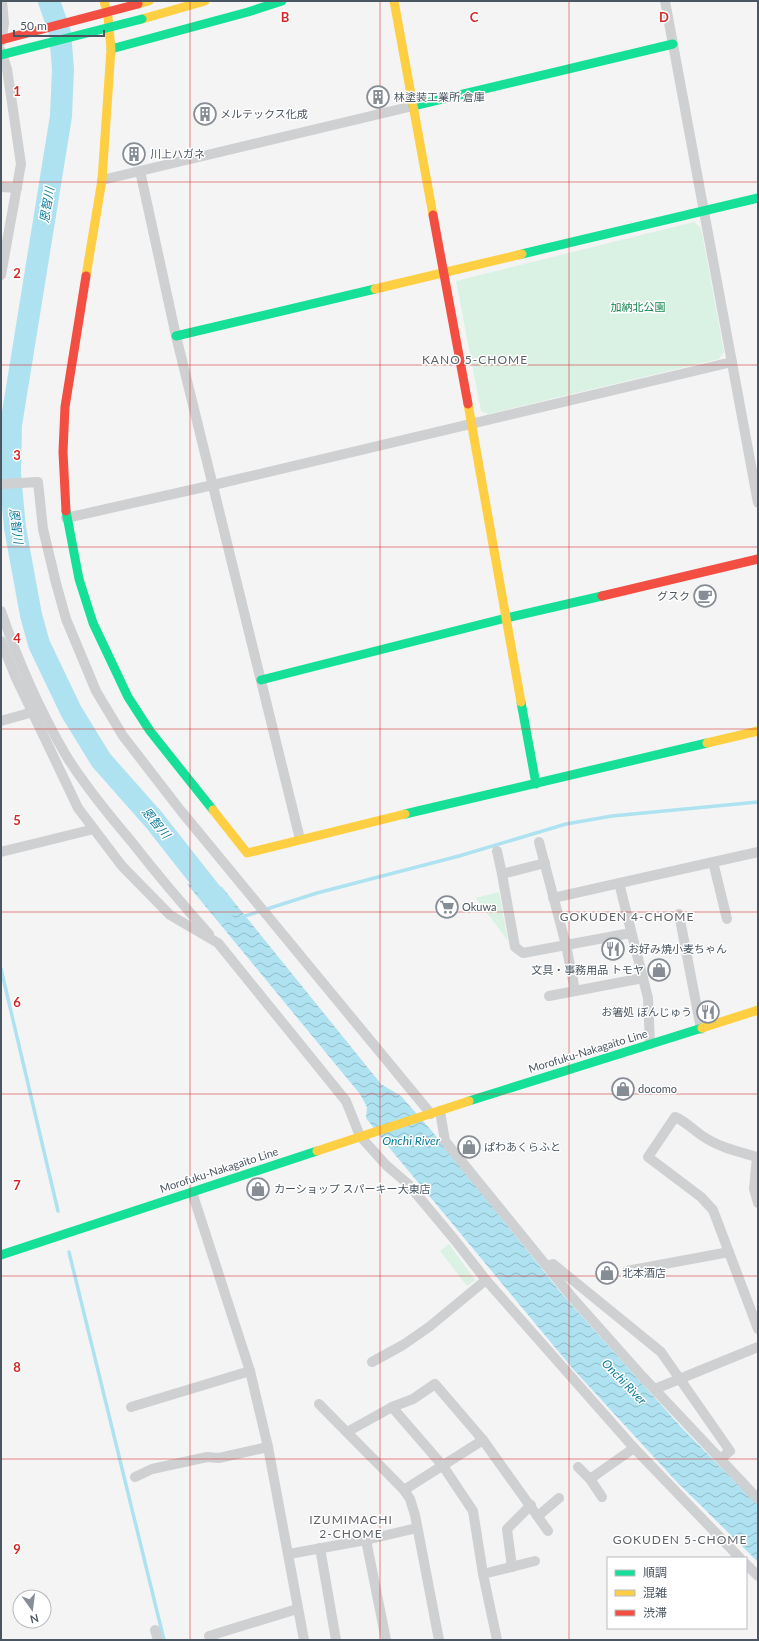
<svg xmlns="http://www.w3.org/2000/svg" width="759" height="1641" viewBox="0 0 759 1641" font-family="Lato,'Noto Sans JP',sans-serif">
	<defs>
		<pattern id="water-waves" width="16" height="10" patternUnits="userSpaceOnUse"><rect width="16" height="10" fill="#aee2f0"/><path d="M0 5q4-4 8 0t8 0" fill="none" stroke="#90bac6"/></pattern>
	</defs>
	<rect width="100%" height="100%" fill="#f4f4f4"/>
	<g fill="#d9f2e3">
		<path d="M694 222 701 228 724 352 719 359 488 414 481 411 456 281Z"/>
		<path d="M499 892 508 941 476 898Z"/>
		<path d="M449 1244 475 1280 467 1286 440 1251Z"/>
	</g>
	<path fill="url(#water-waves)" d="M187 884 222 887 381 1084 401 1096 431 1130 562 1294 681 1427 758 1505V1562L675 1480 573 1369 387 1145 366 1118 367 1107 360 1094Z"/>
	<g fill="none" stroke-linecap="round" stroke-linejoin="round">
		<g stroke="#aee2f0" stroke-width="3.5">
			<path d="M242 917 317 893 459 856 566 824 612 816 758 802"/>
			<path d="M1 969 58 1211"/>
			<path d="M69 1252 164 1640"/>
		</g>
		<path stroke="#aee2f0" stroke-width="22" d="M49 1 60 33 63 69 61 116 11 425 10 474 15 528 31 615 39 644 71 711 101 760 154 820 224 909"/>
		<g stroke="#ced0d2" stroke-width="10">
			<path d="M665 1 758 503"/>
			<path d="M1 42 4 23 2 1"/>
			<path d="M1 51 7 69 21 164 1 275"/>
			<path d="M140 171 176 336 300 839"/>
			<path d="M102 180 413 106"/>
			<path d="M1 187 17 188"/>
			<path d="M1 484 38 482 43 529 56 583 66 619 96 691 123 736 181 811 431 1114"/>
			<path d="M66 518 213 485 732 362"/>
			<path d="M1 611C18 661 40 711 67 757 86 787 108 814 131 841 156 873 182 904 209 934"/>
			<path d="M1 641 16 678 78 808 122 866 170 915 218 943 346 1101 360 1136 386 1165 408 1184 454 1239 486 1280 634 1448 740 1558"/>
			<path d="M1 721 33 712"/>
			<path d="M539 842 566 945 575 991"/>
			<path d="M497 851 502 874 545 863"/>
			<path d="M1 852 94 829"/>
			<path d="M713 862 727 919"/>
			<path d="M502 874 515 947 523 953 631 933"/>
			<path d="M619 883 648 998 650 1044"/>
			<path d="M553 898 758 852"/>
			<path d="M679 914 701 1029"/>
			<path d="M549 996 643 978"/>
			<path d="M440 1111 445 1141 571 1296 642 1376 758 1499"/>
			<path d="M192 1192 250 1371 268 1447 304 1640"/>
			<path d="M758 1203 754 1189 757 1157C736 1151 718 1147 701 1135 691 1128 685 1121 675 1117L648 1157 701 1197 713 1210 758 1329"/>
			<path d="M547 1266 553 1264 661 1352 730 1451 720 1459"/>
			<path d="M627 1271 729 1252"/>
			<path d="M372 1362 403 1345 429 1327 486 1280"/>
			<path d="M655 1389 758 1347"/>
			<path d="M319 1404 404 1490 410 1499 415 1515 439 1640"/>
			<path d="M131 1407 250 1371"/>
			<path d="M392 1407 443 1466 473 1511 483 1574 497 1640"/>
			<path d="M347 1432 392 1407 413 1399 435 1384 483 1440 548 1531"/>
			<path d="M578 1467 590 1479 602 1497"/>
			<path d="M135 1477 152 1469 207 1457 219 1458 268 1447"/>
			<path d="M590 1479 634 1448"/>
			<path d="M404 1490 483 1440"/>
			<path d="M538 1516 559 1498"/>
			<path d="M366 1540 386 1640"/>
			<path d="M320 1548 336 1640"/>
			<path d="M289 1554 366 1540 417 1528"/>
			<path d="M746 1564 758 1576"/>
			<path d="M512 1567 507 1529 531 1505"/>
			<path d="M483 1574 535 1561"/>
			<path d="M155 1630 158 1640"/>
			<path d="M209 1636 297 1609"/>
		</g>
		<g stroke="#16e098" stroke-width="9">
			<path d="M111 49 248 12 282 1"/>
			<path d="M413 106 673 44"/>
			<path d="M522 254 758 198"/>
			<path d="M176 336 375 289"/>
			<path d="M66 511 79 579 93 623 128 697 150 731 213 810"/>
			<path d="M261 680 506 618 602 596"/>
			<path d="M521 702 536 784"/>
			<path d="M405 814 707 743"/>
			<path d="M469 1101 702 1028"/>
			<path d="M1 1255 317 1151"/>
		</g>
		<g stroke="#ffcf43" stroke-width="9">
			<path d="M394 1 433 215"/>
			<path d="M138 4 149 1"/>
			<path d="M142 19 205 1"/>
			<path d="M86 276 102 180 111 49 108 17 104 1"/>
			<path d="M375 289 522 254"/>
			<path d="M468 404 521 702"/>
			<path d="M707 743 758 731"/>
			<path d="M213 810 247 853 405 814"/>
			<path d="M702 1028 758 1010"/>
			<path d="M317 1151 469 1101"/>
		</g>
		<g stroke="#f24e42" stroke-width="9">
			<path d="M433 215 468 404"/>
			<path d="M66 511 63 452 65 407 86 276"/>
			<path d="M602 596 758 559"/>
		</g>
		<path stroke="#16e098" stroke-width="9" d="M1 55 142 19"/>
		<path stroke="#f24e42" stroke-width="9" d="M1 40 138 4"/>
	</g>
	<path fill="none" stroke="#d62828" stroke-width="1" stroke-opacity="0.55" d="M190 1V1640M380 1V1640M569 1V1640M1 182H758M1 365H758M1 547H758M1 729H758M1 912H758M1 1094H758M1 1276H758M1 1459H758"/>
	<defs>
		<g id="building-ring" transform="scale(1.15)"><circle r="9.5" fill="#fff" stroke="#868d94" stroke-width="1.5"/><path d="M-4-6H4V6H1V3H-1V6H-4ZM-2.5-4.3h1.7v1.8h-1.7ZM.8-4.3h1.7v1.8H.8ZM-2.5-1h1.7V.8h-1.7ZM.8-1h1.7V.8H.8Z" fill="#868d94"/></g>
		<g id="cafe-ring" transform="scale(1.15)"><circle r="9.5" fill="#fff" stroke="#868d94" stroke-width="1.5"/><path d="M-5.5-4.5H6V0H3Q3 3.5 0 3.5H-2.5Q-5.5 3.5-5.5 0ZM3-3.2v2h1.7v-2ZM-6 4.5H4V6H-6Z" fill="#868d94"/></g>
		<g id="supermarket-ring" transform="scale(1.15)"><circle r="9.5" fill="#fff" stroke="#868d94" stroke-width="1.5"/><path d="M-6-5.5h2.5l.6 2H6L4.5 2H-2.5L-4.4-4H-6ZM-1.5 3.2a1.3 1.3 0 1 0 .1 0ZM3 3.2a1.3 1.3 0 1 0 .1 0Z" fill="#868d94"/></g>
		<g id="restaurant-ring" transform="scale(1.15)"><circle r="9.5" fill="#fff" stroke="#868d94" stroke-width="1.5"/><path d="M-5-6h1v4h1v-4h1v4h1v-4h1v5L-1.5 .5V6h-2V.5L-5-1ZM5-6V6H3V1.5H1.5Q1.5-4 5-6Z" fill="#868d94"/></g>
		<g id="shop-ring" transform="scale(1.15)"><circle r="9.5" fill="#fff" stroke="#868d94" stroke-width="1.5"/><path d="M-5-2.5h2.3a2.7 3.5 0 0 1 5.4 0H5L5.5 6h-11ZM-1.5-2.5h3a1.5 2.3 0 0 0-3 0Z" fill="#868d94"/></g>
	</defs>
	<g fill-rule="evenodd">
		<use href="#building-ring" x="378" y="97"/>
		<use href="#building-ring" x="205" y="114"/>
		<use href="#building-ring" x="134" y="154"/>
		<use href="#cafe-ring" x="705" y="596"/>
		<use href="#supermarket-ring" x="447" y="907"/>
		<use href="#restaurant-ring" x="613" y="949"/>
		<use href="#shop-ring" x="659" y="970"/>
		<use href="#restaurant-ring" x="708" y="1012"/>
		<use href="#shop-ring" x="623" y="1089"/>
		<use href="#shop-ring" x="469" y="1147"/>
		<use href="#shop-ring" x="258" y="1189"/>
		<use href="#shop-ring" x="607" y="1273"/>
	</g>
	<g text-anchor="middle" stroke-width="3" stroke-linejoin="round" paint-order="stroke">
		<g font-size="11" fill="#4a5661" stroke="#fff" text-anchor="start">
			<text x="394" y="101">林塗装工業所 倉庫</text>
			<text x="220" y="118">メルテックス化成</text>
			<text x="150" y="158">川上ハガネ</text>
			<text x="690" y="600" text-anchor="end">グスク</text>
			<text x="462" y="911">Okuwa</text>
			<text x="628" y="953">お好み焼小麦ちゃん</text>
			<text x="644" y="974" text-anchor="end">文具・事務用品 トモヤ</text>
			<text x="692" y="1016" text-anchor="end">お箸処 ぼんじゅう</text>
			<text x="638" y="1093">docomo</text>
			<text x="484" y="1151">ぱわあくらふと</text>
			<text x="274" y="1193">カーショップ スパーキー大東店</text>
			<text x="622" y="1277">北本酒店</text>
		</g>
		<g font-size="11" fill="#17864f" stroke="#fff">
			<text x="638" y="311">加納北公園</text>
		</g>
		<g font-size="11" fill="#4a5661" stroke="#fff">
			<text transform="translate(588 1051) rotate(-17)" y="4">Morofuku-Nakagaito Line</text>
			<text transform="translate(219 1170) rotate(-18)" y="4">Morofuku-Nakagaito Line</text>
		</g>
		<g font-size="12" font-style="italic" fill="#0c7c9b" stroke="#fff">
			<text transform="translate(47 205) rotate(-81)" y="4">恩智川</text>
			<text transform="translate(16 526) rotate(82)" y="4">恩智川</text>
			<text transform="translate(156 823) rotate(50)" y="4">恩智川</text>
			<text x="411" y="1145">Onchi River</text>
			<text transform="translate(624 1382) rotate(46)" y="4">Onchi River</text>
		</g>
		<g font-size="12" letter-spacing="1" fill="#5f6368" stroke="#fff">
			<text x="475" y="364">KANO 5-CHOME</text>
			<text x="627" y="921">GOKUDEN 4-CHOME</text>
			<text x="351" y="1524">IZUMIMACHI<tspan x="351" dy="14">2-CHOME</tspan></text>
			<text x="680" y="1544">GOKUDEN 5-CHOME</text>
		</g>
	</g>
	<g font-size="13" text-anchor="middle" font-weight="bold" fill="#d62828" stroke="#fff" stroke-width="3" stroke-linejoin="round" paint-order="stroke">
		<text x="285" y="22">B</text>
		<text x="474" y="22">C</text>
		<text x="664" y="22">D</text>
		<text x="17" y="96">1</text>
		<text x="17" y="278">2</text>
		<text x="17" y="460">3</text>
		<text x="17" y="643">4</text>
		<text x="17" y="825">5</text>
		<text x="17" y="1007">6</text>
		<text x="17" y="1190">7</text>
		<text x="17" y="1372">8</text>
		<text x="17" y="1554">9</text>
	</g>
	<rect width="759" height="1641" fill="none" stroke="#4a5661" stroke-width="4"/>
	<rect x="607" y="1557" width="140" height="72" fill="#ffffff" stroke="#b7bbc0"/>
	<rect x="615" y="1570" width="20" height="6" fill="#16e098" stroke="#b7bbc0"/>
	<text x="643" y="1577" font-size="12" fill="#4a5661">順調</text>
	<rect x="615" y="1590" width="20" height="6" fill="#ffcf43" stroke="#b7bbc0"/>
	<text x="643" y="1597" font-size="12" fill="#4a5661">混雑</text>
	<rect x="615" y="1610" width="20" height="6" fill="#f24e42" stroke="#b7bbc0"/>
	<text x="643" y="1617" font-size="12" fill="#4a5661">渋滞</text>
	<g transform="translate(32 1609) rotate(166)"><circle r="19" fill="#ffffff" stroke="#b7bbc0"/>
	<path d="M0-3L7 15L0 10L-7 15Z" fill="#868d94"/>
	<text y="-6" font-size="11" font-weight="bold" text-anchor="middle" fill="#4a5661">N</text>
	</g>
	<path d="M14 30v6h90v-6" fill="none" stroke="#4a5661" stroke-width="2"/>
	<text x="20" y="30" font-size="12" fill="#4a5661" stroke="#ffffff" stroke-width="3" paint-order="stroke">50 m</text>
</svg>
